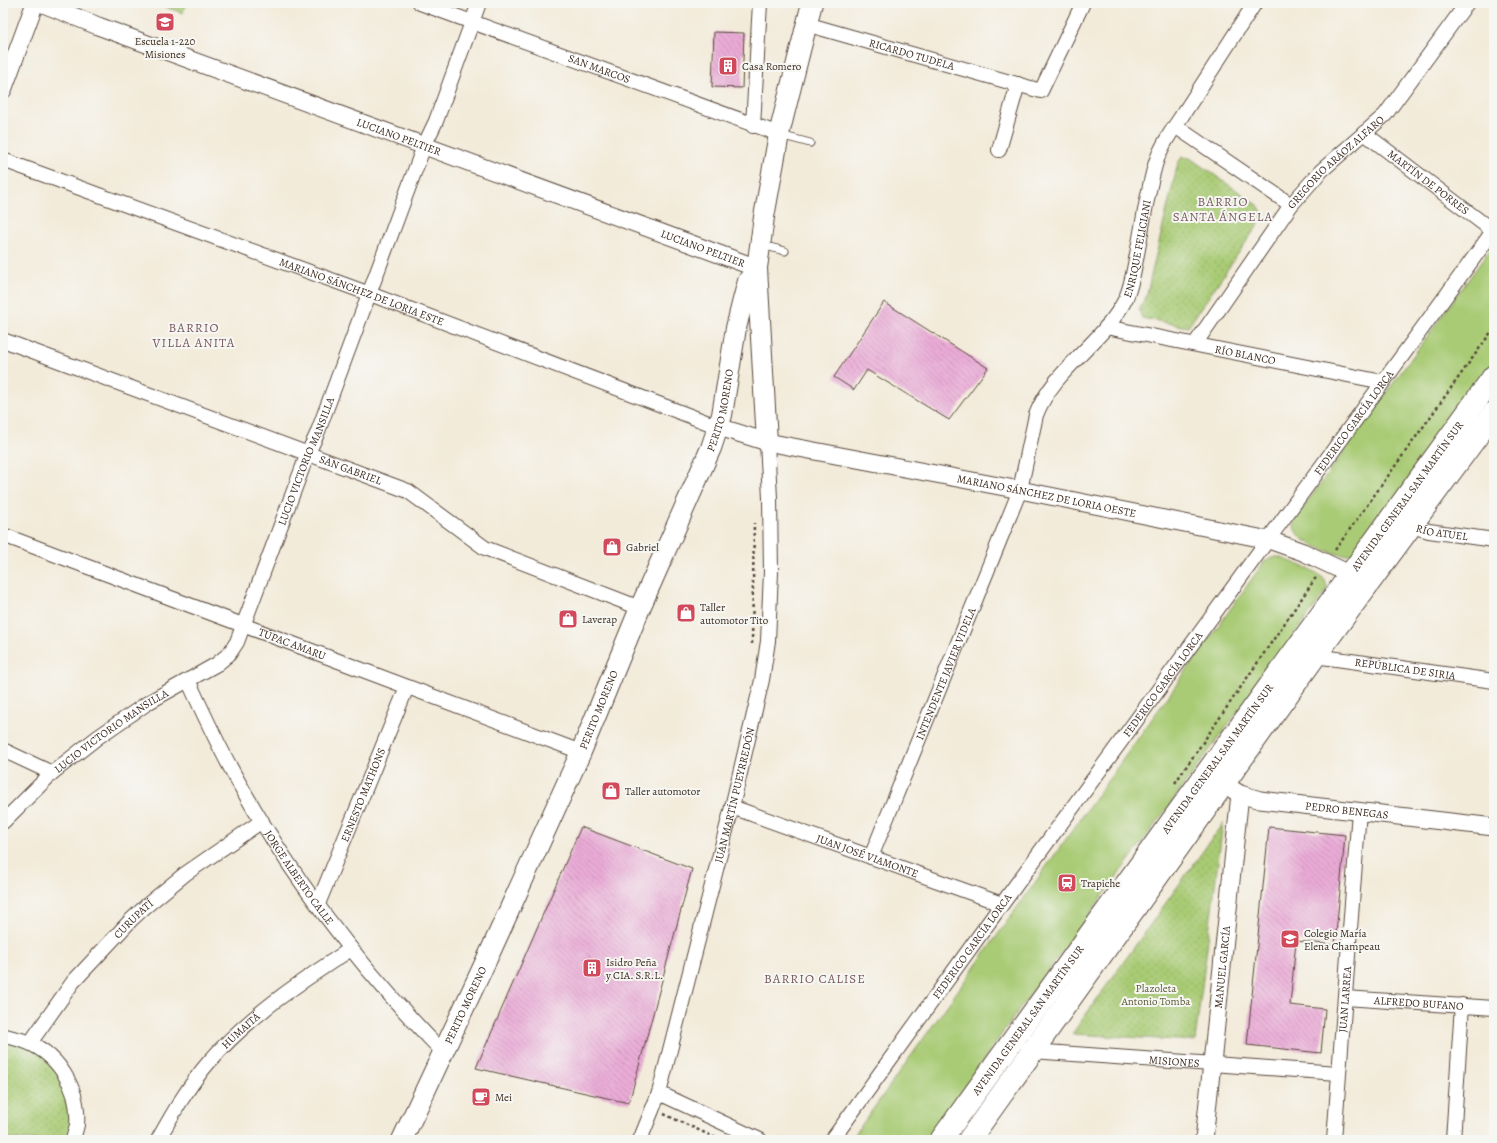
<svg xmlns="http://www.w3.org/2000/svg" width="1497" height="1143" viewBox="0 0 1497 1143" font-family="Alegreya,serif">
	<defs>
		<pattern id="park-dots" width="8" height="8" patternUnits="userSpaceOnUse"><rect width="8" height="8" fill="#a9cb74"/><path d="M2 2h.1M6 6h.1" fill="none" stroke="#92ae64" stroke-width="1.8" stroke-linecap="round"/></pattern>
		<pattern id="building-back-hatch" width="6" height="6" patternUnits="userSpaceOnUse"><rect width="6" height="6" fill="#eaacd7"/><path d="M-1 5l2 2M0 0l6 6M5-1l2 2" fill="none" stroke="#bf8cae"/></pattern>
	</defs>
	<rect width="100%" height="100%" fill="#f6f6f2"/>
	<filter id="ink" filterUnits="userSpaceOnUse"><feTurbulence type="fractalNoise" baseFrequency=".025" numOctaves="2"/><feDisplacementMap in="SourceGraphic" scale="8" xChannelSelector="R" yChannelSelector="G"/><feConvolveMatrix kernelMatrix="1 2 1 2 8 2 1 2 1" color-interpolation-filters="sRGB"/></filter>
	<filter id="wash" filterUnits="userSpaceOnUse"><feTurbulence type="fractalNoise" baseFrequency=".012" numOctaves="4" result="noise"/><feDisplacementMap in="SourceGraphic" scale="16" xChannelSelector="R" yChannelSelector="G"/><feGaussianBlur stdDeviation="0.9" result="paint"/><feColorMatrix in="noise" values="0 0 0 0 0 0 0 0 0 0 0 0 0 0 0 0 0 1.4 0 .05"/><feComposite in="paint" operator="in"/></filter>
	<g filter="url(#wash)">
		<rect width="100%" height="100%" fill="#f3ebda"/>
		<g fill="#a9cb74" stroke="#727a49">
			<path d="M154 3H186L183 13Z"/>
			<path d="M1494 244V367L1354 553C1351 554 1348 555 1344 555 1331 554 1295 541 1294 526 1294 524 1294 521 1295 519Z"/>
			<path d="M1275 557H1279C1289 561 1318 571 1323 578 1326 581 1327 586 1327 590L1006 1028 928 1140H851L1264 562Z"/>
		</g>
		<g fill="url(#park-dots)" stroke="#727a49">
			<path d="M1182 157 1190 158 1258 205 1264 216 1188 327 1142 318 1139 309 1146 297 1178 163Z"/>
			<path d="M1223 823 1195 1041 1072 1034Z"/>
			<path d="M3 1036 30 1043 67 1077 73 1140H3Z"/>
		</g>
		<g id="blocks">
			<g fill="url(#building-back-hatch)">
				<path d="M714 32 744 33 742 88 712 87Z"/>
				<path d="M884 302 988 368 949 420 867 370 854 390 834 377Z"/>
				<path d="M581 827 692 869 629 1103 476 1068Z"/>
				<path d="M1269 827 1345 835 1335 945 1296 941 1290 1005 1325 1009 1321 1053 1247 1045Z"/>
			</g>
		</g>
	</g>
	<g filter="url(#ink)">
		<use href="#blocks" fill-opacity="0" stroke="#57473a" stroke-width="1"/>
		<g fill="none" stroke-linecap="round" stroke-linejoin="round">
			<g stroke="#57473a" stroke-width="9">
				<g id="service">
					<path d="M780 135 810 143"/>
					<path d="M762 245 785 251"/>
				</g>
			</g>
			<g stroke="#57473a" stroke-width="16">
				<g id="minor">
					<path id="s1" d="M420 3 779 134"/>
					<path id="s2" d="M806 24 1041 91 1083 3"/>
					<path d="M753 126 760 3"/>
					<path d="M1175 126 1291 205"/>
					<path id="s3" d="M1364 133 1493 231"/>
					<path d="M999 150 1018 84"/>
					<path id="s4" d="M3 160 370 294 719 427"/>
					<path id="s5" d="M1106 327 1383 382"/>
					<path id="s6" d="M3 340 408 491 485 548 640 608"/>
					<path id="s7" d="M1195 344 1291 205 1321 171 1385 115 1467 3"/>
					<path id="s8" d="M1404 524 1429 531 1494 540"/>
					<path id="s9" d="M3 535 581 752"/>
					<path id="s10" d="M1315 656 1494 681"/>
					<path id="s11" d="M188 680C204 715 220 750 239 783 294 881 365 973 444 1053"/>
					<path d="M3 750 52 773"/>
					<path id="s12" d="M732 807 1002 904"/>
					<path id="s13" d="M3 822 52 773 98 737 149 702 217 664 229 654 237 642 308 453 317 434 424 146 436 121 479 3"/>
					<path id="s14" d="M871 857 1020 490 1036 415C1054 368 1104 343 1126 298 1132 284 1134 269 1137 254 1143 224 1147 192 1156 162 1163 141 1179 121 1191 102 1212 69 1234 36 1255 3"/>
					<path id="s15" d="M318 904 407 687"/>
					<path id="s16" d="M1345 998 1494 1008"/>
					<path d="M3 1036C9 1036 15 1039 21 1040 57 1051 80 1088 77 1125 76 1130 74 1135 73 1140"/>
					<path id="s17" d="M30 1043 73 982 131 920 146 906 185 874 262 821"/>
					<path id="s18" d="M1028 1049 1032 1051 1338 1073"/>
					<path d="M659 1093 760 1140"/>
					<path id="s19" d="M158 1140C173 1113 189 1085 209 1062 250 1015 300 982 351 949"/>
					<path id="s20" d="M640 1140 659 1093 732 807 762 680 768 641 771 572 770 498 767 442"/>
					<path id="s21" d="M832 1140 997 911 1494 230"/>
					<path id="s22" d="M1334 1140 1359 811"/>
					<path d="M1453 1140 1462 1005"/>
				</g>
			</g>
			<g stroke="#57473a" stroke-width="19">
				<g id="tertiary">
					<path id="s23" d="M41 3 98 26 757 268"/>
					<path d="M3 90 35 3"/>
					<path id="s24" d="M719 427 767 442 1020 490 1269 540 1303 552 1360 579"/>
					<path id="s25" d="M1230 788 1240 794 1260 800 1494 827"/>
					<path id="s26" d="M1204 1140 1240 794"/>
				</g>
			</g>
			<g stroke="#57473a" stroke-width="22">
				<g id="secondary">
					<path d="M767 442 757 268 764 217 779 134 812 3"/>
					<path id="s27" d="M402 1140 492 948 581 752 640 608 711 448 722 415 736 328 743 300 748 281 757 268"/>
				</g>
			</g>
			<g stroke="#57473a" stroke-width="24">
				<g id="primary">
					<path id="s28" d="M941 1140 1494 376"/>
					<path d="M969 1140 1315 656 1494 413"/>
				</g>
			</g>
			<g stroke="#57473a" stroke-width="2.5" stroke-dasharray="3 3" stroke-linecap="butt">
				<path d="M1335 550 1494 328"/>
				<path d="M752 644 754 523"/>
				<path d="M1175 783 1317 576"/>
				<path d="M664 1114 720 1140"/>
			</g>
			<use href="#service" stroke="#fff" stroke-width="7"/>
			<use href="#minor" stroke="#fff" stroke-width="14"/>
			<use href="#tertiary" stroke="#fff" stroke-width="17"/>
			<use href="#secondary" stroke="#fff" stroke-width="20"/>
			<use href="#primary" stroke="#fff" stroke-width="22"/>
		</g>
	</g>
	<defs>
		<g id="school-square" transform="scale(1)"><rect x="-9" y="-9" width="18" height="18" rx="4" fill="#d1495b" stroke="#f6f6f2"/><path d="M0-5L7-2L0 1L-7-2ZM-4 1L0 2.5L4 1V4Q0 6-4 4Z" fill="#fff"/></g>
		<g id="building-square" transform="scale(1)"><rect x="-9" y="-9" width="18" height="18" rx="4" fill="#d1495b" stroke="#f6f6f2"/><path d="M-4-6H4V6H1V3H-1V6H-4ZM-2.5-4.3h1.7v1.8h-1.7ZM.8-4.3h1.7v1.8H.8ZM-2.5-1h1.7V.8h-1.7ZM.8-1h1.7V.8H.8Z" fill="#fff"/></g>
		<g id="shop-square" transform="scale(1)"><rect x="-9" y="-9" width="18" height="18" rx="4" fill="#d1495b" stroke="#f6f6f2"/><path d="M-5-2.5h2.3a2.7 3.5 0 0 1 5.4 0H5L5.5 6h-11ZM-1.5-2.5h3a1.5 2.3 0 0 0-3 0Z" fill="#fff"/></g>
		<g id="station-square" transform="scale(1)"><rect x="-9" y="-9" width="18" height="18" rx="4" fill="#d1495b" stroke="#f6f6f2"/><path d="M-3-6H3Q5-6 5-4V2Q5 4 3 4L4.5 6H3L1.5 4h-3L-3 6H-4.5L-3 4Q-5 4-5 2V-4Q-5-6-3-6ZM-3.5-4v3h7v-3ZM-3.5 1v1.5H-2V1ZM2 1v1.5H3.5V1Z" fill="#fff"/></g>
		<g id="cafe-square" transform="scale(1)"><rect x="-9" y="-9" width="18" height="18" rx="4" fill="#d1495b" stroke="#f6f6f2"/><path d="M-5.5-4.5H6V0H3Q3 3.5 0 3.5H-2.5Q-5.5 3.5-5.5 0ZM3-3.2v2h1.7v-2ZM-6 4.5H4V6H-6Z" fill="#fff"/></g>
	</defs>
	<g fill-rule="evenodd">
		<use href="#school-square" x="165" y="22"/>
		<use href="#building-square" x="728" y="66"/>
		<use href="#shop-square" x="612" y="547"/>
		<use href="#shop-square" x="686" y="613"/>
		<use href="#shop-square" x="568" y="619"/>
		<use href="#shop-square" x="611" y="791"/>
		<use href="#station-square" x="1067" y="883"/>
		<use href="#school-square" x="1290" y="939"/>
		<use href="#building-square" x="592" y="968"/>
		<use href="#cafe-square" x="481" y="1097"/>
	</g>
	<g text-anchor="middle" stroke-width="4" stroke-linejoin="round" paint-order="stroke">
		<g font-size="11" fill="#3b2a1e" stroke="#f6f6f2" text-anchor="start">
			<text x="165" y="45" text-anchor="middle">Escuela 1-220<tspan x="165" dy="13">Misiones</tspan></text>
			<text x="742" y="70">Casa Romero</text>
			<text x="626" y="551">Gabriel</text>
			<text x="700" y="611">Taller<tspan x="700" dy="13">automotor Tito</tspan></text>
			<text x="582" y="623">Laverap</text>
			<text x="625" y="795">Taller automotor</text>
			<text x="1081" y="887">Trapiche</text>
			<text x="1304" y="937">Colegio María<tspan x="1304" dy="13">Elena Champeau</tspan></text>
			<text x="606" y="966">Isidro Peña<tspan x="606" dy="13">y CIA. S.R.L.</tspan></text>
			<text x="495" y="1101">Mei</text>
		</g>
		<g font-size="11" fill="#3b2a1e" stroke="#f6f6f2">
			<text dy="4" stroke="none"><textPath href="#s2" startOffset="110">RICARDO TUDELA</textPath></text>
			<text dy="4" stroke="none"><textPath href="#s1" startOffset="191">SAN MARCOS</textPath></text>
			<text dy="4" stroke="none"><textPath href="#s23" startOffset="382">LUCIANO PELTIER</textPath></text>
			<text dy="4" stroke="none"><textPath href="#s7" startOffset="231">GREGORIO ARÁOZ ALFARO</textPath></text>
			<text dy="4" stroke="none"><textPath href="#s3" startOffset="81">MARTÍN DE PORRES</textPath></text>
			<text dy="4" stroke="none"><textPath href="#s23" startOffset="706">LUCIANO PELTIER</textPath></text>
			<text dy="4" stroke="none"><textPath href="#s14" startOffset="672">ENRIQUE FELICIANI</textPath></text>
			<text dy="4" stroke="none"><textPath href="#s4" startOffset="382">MARIANO SÁNCHEZ DE LORIA ESTE</textPath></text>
			<text dy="4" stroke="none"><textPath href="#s5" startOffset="142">RÍO BLANCO</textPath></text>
			<text dy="4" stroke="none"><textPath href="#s27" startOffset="797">PERITO MORENO</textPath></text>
			<text dy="4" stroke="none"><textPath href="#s21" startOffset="887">FEDERICO GARCÍA LORCA</textPath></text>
			<text dy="4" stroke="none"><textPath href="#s13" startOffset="491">LUCIO VICTORIO MANSILLA</textPath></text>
			<text dy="4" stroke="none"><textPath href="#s6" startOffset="371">SAN GABRIEL</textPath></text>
			<text dy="4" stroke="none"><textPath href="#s24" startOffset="335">MARIANO SÁNCHEZ DE LORIA OESTE</textPath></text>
			<text dy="4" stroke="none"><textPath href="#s28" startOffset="795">AVENIDA GENERAL SAN MARTÍN SUR</textPath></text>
			<text dy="4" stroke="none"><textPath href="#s8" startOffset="39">RÍO ATUEL</textPath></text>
			<text dy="4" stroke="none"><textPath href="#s9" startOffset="309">TÚPAC AMARU</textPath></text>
			<text dy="4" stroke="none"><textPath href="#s10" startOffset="91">REPÚBLICA DE SIRIA</textPath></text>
			<text dy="4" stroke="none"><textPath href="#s14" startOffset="198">INTENDENTE JAVIER VIDELA</textPath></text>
			<text dy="4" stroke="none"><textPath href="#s21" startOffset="563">FEDERICO GARCÍA LORCA</textPath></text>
			<text dy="4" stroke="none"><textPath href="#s27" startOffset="473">PERITO MORENO</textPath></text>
			<text dy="4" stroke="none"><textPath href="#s13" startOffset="142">LUCIO VICTORIO MANSILLA</textPath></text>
			<text dy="4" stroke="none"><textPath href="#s28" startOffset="471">AVENIDA GENERAL SAN MARTÍN SUR</textPath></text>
			<text dy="4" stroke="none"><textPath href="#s15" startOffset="118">ERNESTO MATHONS</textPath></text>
			<text dy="4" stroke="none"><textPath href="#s20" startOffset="358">JUAN MARTÍN PUEYRREDÓN</textPath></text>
			<text dy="4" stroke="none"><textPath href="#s25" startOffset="120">PEDRO BENEGAS</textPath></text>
			<text dy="4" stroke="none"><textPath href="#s12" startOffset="144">JUAN JOSÉ VIAMONTE</textPath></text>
			<text dy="4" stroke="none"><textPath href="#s11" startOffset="227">JORGE ALBERTO CALLE</textPath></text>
			<text dy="4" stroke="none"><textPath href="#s17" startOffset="162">CURUPATÍ</textPath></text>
			<text dy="4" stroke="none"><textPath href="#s21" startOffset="239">FEDERICO GARCÍA LORCA</textPath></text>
			<text dy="4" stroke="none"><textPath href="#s26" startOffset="174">MANUEL GARCÍA</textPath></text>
			<text dy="4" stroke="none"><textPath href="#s22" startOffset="141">JUAN LARREA</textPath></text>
			<text dy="4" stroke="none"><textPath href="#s16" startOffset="74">ALFREDO BUFANO</textPath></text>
			<text dy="4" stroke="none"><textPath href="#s27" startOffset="149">PERITO MORENO</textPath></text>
			<text dy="4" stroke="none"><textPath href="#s28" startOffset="148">AVENIDA GENERAL SAN MARTÍN SUR</textPath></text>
			<text dy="4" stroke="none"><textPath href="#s19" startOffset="138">HUMAITÁ</textPath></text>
			<text dy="4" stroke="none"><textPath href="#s18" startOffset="147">MISIONES</textPath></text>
		</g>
		<g font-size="11" fill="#5c5a38" stroke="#f6f6f2">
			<text x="1156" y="992">Plazoleta<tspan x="1156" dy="13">Antonio Tomba</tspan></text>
		</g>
		<g font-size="13" letter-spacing="1" fill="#78585f" stroke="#f6f6f2">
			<text x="1223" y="206">BARRIO<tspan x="1223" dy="15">SANTA ÁNGELA</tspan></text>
			<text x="194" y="332">BARRIO<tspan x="194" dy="15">VILLA ANITA</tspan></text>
			<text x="815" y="983">BARRIO CALISE</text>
		</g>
	</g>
	<rect width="1497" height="1143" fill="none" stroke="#f6f6f2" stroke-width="16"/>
</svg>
